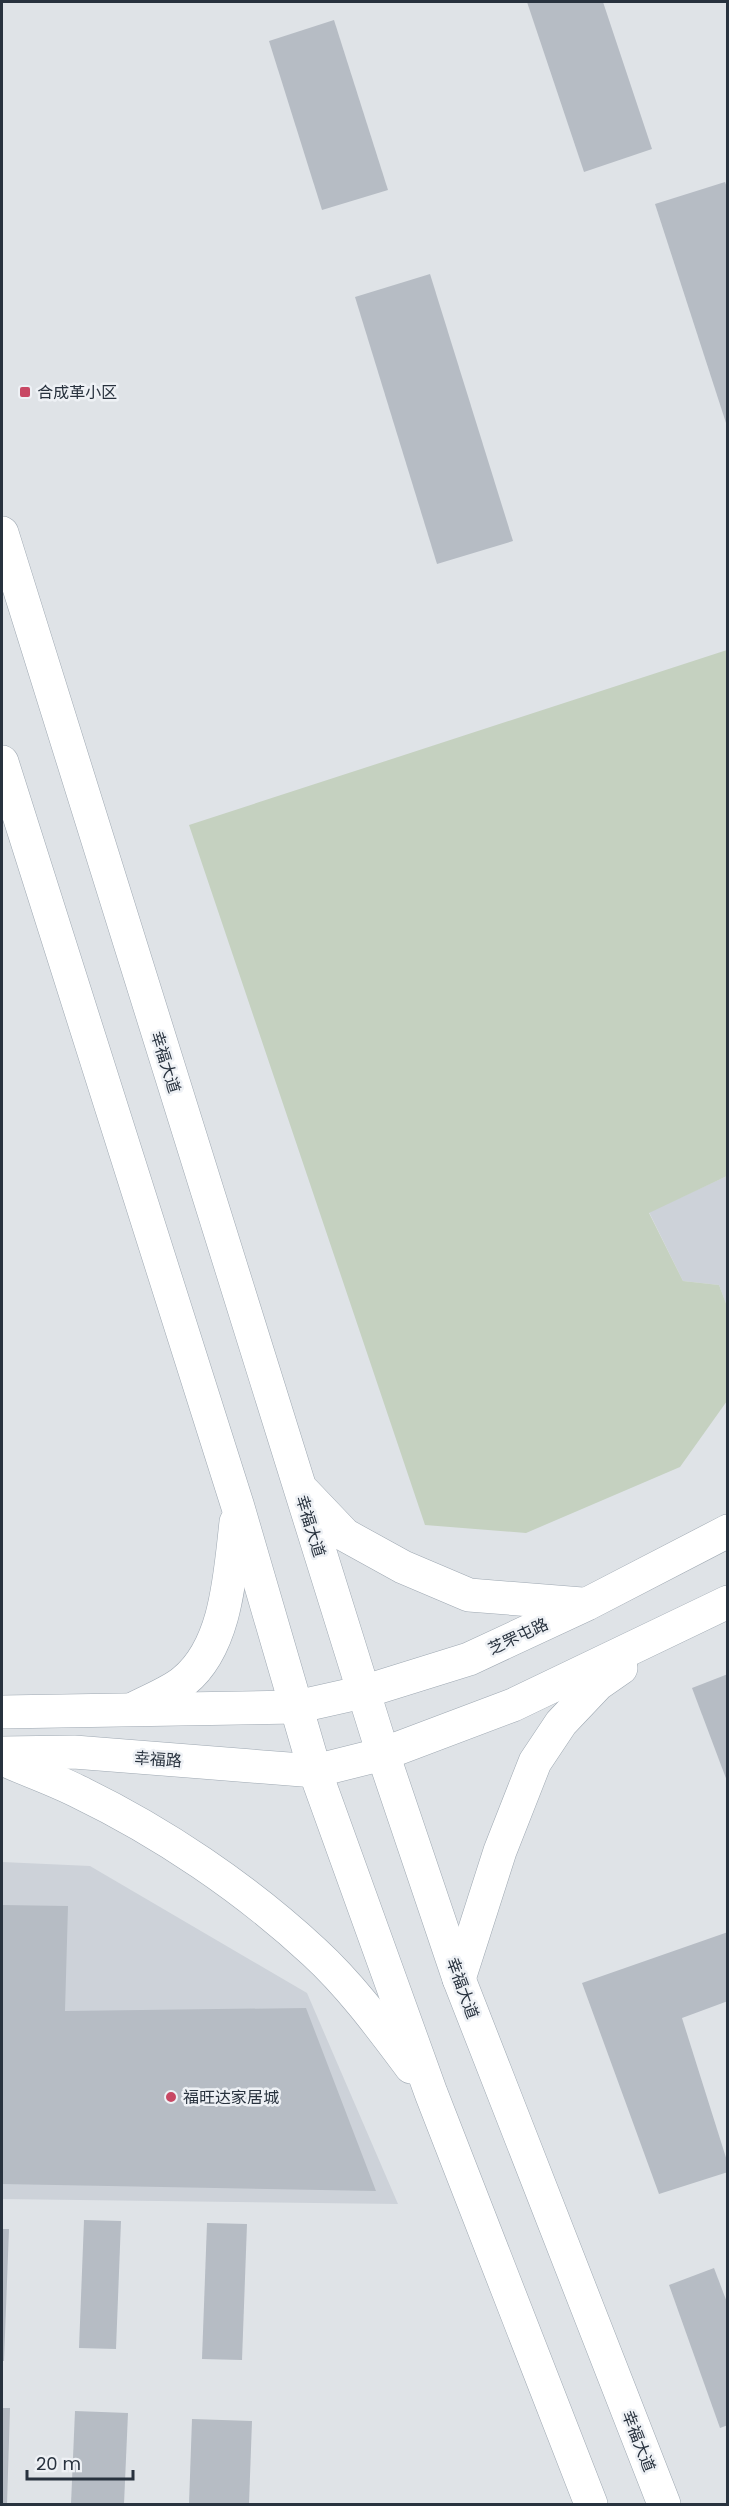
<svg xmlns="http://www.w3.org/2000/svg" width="729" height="2506" viewBox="0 0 729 2506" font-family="Poppins,'Noto Sans SC',sans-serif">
	<rect width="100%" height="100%" fill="#dfe3e7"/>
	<g fill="#cdd2d9">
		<path d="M727 1176V1306L719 1285 683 1281 649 1212Z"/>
		<path d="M2 1862 90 1866 307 1993 398 2204 2 2199Z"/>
	</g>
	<path fill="#c5d1c0" d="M727 650V1176L649 1213 683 1281 719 1285 727 1306V1401L680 1467 526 1533 425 1525 189 825Z"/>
	<g fill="#b6bcc4">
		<path d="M527 2H603L652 149 584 172Z"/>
		<path d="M334 20 388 190 322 210 269 41Z"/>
		<path d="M725 182 728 190 727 426 655 204Z"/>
		<path d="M430 274 513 541 437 564 355 297Z"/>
		<path d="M728 1674V1781H727L692 1688Z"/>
		<path d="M2 1905 68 1906 65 2011 306 2008 376 2191 2 2184Z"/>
		<path d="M728 1932V2001L682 2018 728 2164V2172L659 2194 582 1983Z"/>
		<path d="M84 2220 121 2221 116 2349 79 2348Z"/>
		<path d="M207 2223 247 2224 242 2360 202 2359Z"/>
		<path d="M2 2229H9L4 2361H2Z"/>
		<path d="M714 2268 728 2305V2425L720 2428 669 2285Z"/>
		<path d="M2 2408H10L7 2504H2Z"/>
		<path d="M75 2411 128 2413 124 2504H71Z"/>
		<path d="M192 2419 252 2421 249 2504H189Z"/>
	</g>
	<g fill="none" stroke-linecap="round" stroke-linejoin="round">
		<g stroke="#9ea8b2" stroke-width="34">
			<g id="major">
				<path d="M2 533 383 1754 459 1979 664 2504"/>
				<path d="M2 762 238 1507 315 1771 431 2093 591 2504"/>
				<path d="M304 1492 345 1535 403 1567 469 1595 582 1604"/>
				<path d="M135 1708C150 1700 171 1692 184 1681 227 1646 230 1574 236 1522"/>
				<path d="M2 1712 296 1707 363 1692 469 1659 587 1604 728 1531"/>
				<path d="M2 1753 74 1752 315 1771 383 1754 513 1705 728 1602"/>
				<path d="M2 1759C27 1770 53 1779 77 1791 162 1832 245 1888 314 1952 351 1986 381 2027 411 2067"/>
				<path d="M459 1979 500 1851 535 1762 561 1723 598 1684 621 1668"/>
			</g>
		</g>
		<use href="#major" stroke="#fff" stroke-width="33"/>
	</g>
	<g fill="#c84864" stroke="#eef1f5" stroke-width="2">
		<rect x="19" y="386" width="12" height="12" rx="3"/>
		<circle cx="171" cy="2097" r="6"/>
	</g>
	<g text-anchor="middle" stroke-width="5" stroke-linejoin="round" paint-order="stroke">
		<g font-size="16" fill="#28323e" stroke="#eef1f5" text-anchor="start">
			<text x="37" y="398">合成革小区</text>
			<text x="183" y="2103">福旺达家居城</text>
		</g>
		<g font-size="16" fill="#28323e" stroke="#eef1f5">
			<text transform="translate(166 1062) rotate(73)" y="6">幸福大道</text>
			<text transform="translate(311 1526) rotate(73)" y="6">幸福大道</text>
			<text transform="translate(518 1636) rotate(-25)" y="6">芝罘屯路</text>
			<text transform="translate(158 1759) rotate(4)" y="6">幸福路</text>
			<text transform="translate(463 1988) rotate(70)" y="6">幸福大道</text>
			<text transform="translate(639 2441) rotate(69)" y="6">幸福大道</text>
		</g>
	</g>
	<rect width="729" height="2506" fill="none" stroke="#28323e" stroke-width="6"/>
	<path d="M27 2470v9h106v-9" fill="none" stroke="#28323e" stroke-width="3"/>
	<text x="36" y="2470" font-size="18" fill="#28323e" stroke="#eef1f5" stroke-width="4.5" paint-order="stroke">20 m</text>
</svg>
